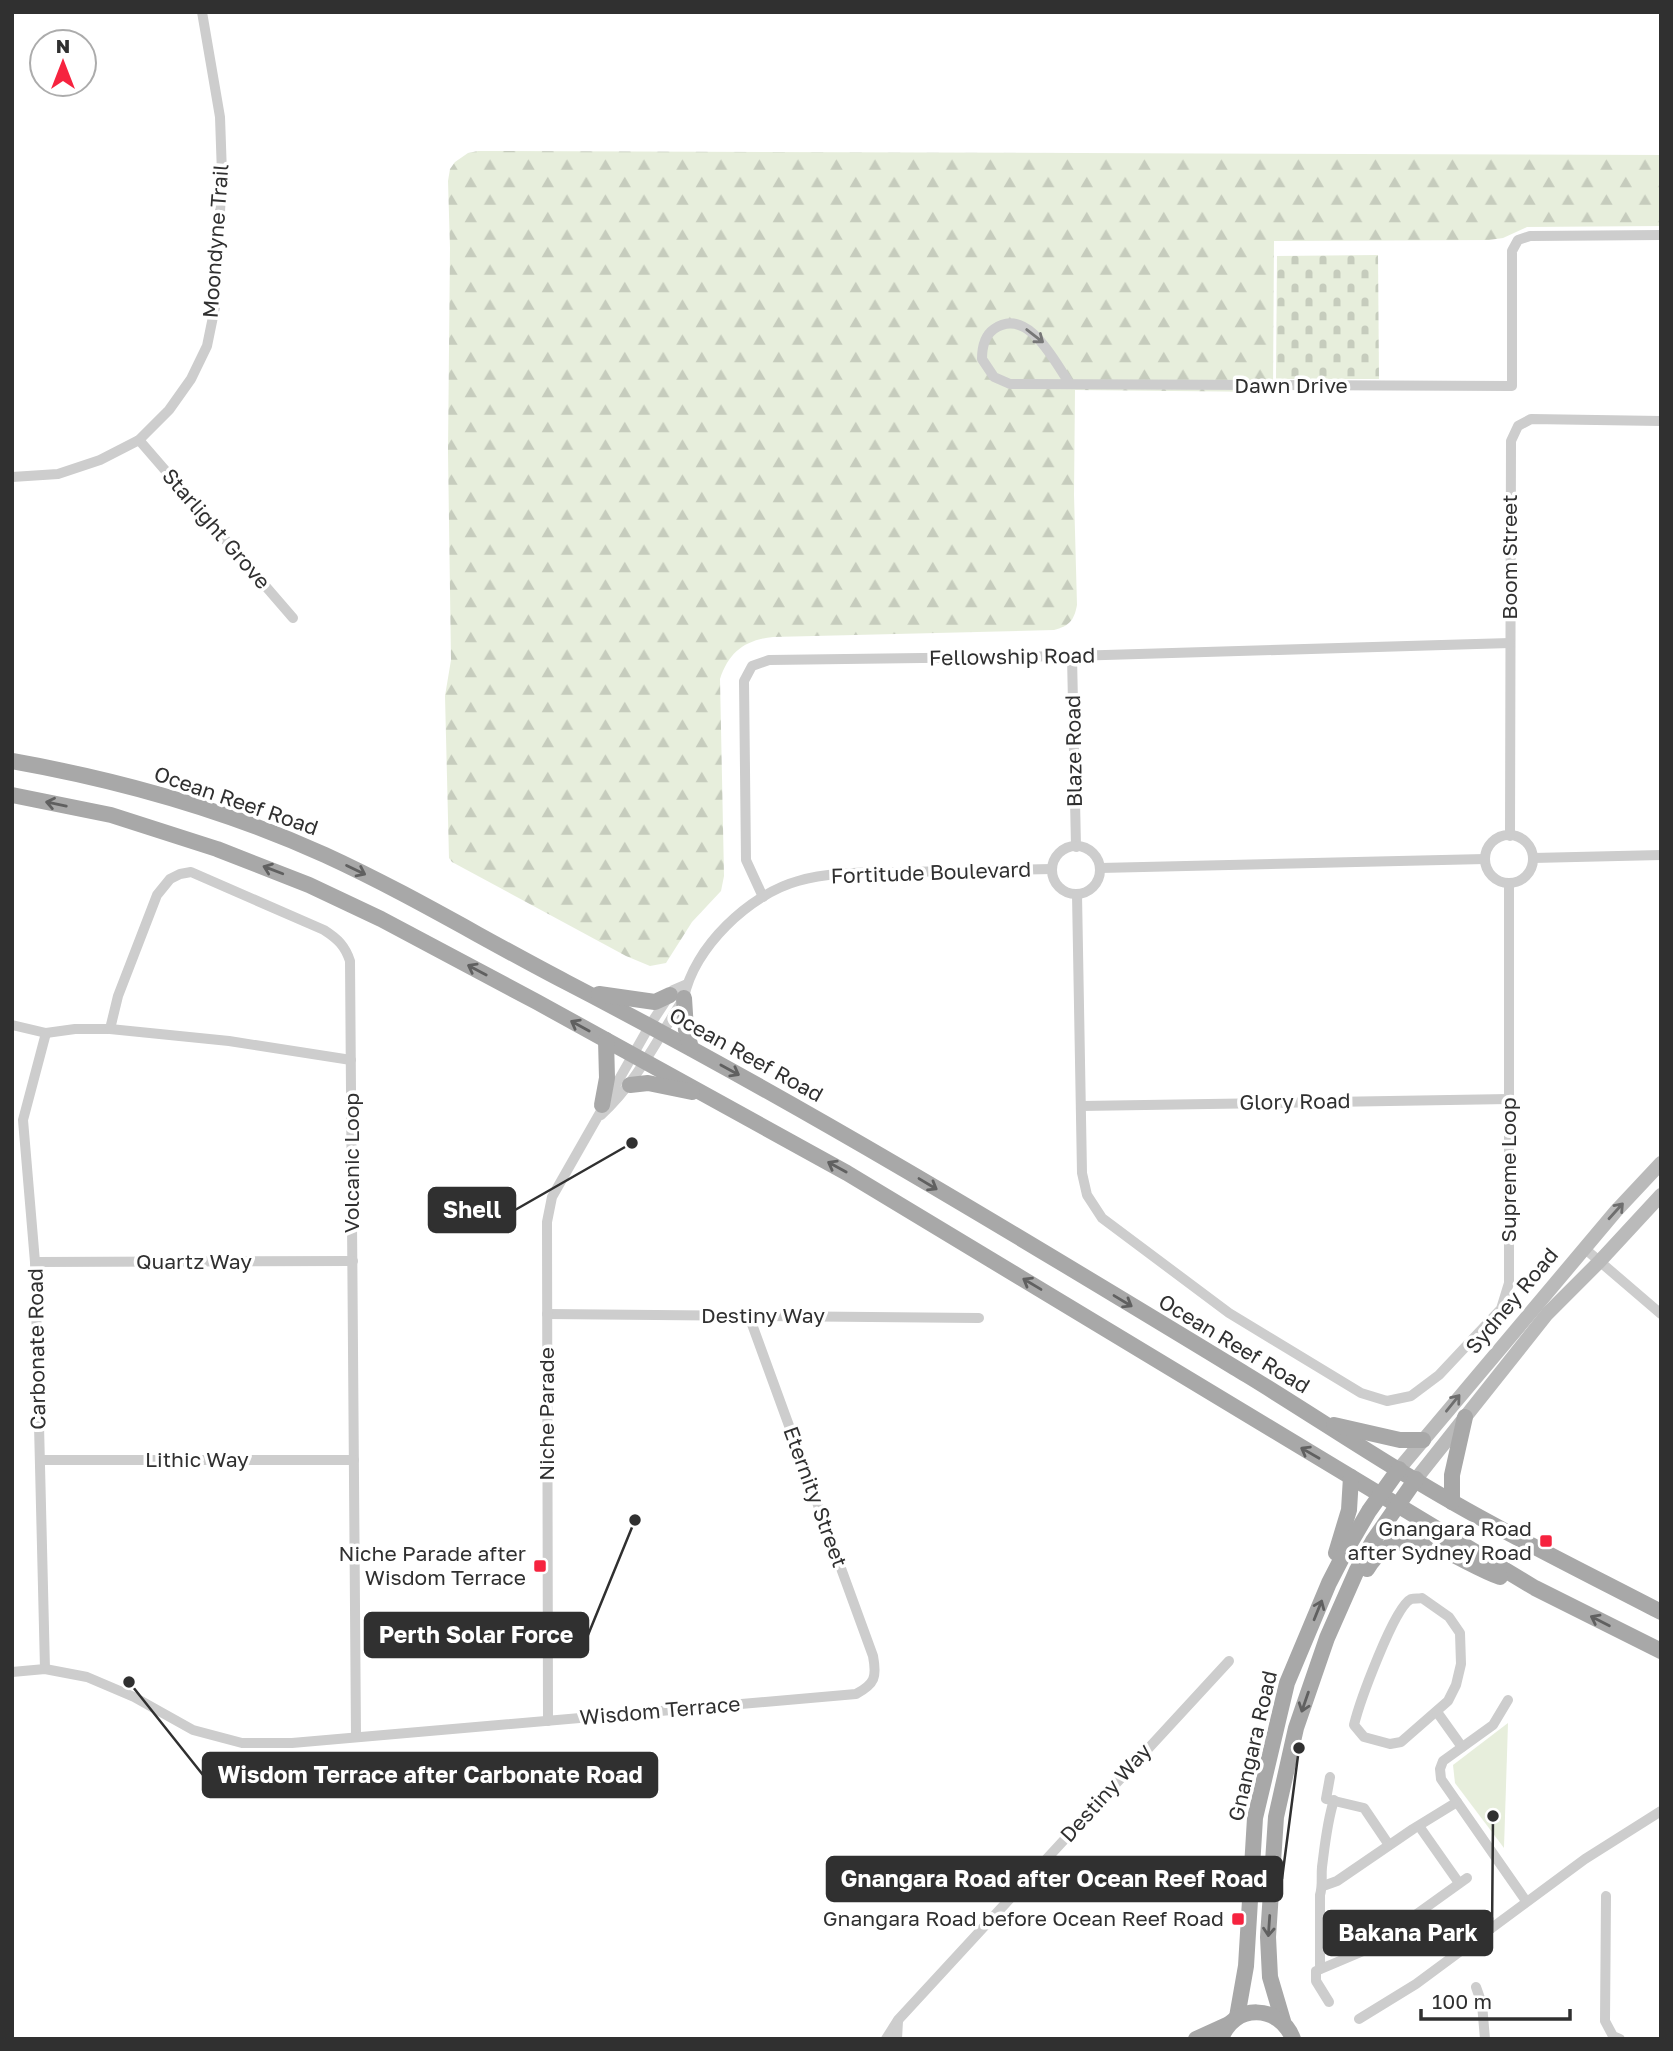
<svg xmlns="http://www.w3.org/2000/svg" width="1673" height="2051" viewBox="0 0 1673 2051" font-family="'Golos Text',sans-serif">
	<defs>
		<pattern id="forest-firs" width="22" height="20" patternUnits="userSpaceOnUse" patternTransform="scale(1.75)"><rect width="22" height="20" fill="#e7eedc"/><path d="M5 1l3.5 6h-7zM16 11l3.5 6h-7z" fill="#c6ccbd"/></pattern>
		<pattern id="cemetery-stones" width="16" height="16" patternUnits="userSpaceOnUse" patternTransform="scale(1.75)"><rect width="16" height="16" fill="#e7eedc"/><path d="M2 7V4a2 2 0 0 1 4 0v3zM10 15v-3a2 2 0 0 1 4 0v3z" fill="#c6ccbd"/></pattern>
	</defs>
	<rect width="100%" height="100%" fill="#fff"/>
	<path fill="url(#forest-firs)" d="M478 151 1661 155V226L1527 227 1503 238 1489 240 1274 241 1273 392 1075 390 1074 495 1077 605C1074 621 1069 626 1054 630L773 637C745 640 729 652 720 679L724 876 721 891 692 922 666 963 650 966 626 956 452 862 449 858 445 696 451 660 448 452 450 248 448 181 450 169 455 162 468 153Z"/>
	<path fill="url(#cemetery-stones)" d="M1378 255 1379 379H1276L1277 256Z"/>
	<path fill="#e7eedc" d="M1508 1723 1504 1848 1455 1783 1453 1765Z"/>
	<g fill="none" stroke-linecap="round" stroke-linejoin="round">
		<g stroke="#cdcdcd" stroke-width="10">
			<path d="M1070 384C1055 363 1028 305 994 329 984 336 982 348 982 359L994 377 1010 384 1512 386V251L1518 240 1530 236 1661 235"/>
			<path d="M139 440 293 618"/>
			<path d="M12 477 58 474 100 460 139 440 169 410 191 379 207 346 215 307 222 174 220 117 202 12"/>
			<path d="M1072 656 1076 847"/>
			<circle cx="1509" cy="859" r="24"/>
			<path d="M1510 836 1511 441 1518 426 1531 419 1661 421"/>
			<circle cx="1076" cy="870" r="24"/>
			<path d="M1533 858 1661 855"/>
			<path d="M1100 868 1485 859"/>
			<path d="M1077 894 1082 1173 1087 1195 1102 1218 1229 1313 1361 1393 1387 1401 1411 1396 1439 1375 1501 1309 1509 1283V883"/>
			<path d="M763 897 746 860 744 681 752 666 769 660 1072 656 1510 643"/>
			<path d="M12 1025 46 1033 75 1029H110L229 1041 351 1060"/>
			<path d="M110 1029 118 996 157 895 170 879 180 874 191 872 324 930C338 939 345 946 350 961L356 1737"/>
			<path d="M1081 1106 1509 1099"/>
			<path d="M601 1115C637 1082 658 1038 684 998 693 948 750 894 798 881 832 871 869 873 904 872 953 871 1003 870 1052 869"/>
			<path d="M1584 1248 1661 1314"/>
			<path d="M35 1262 353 1261"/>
			<path d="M547 1314 979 1318"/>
			<path d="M40 1460H354"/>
			<path d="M1422 1598 1449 1617 1460 1633 1461 1664 1456 1685 1448 1701 1401 1742 1390 1744 1364 1737 1354 1725C1359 1704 1394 1607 1411 1599 1415 1598 1419 1599 1422 1598Z"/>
			<path d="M45 1669 35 1262 23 1120 46 1033"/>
			<path d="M12 1672 45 1669 87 1677 134 1697 193 1730 242 1743H292L856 1694C875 1684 877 1677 873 1656L749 1316"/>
			<path d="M1508 1700 1493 1725 1443 1761 1440 1769 1441 1779 1526 1901"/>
			<path d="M1437 1712 1462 1747"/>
			<path d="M548 1721 547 1222 552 1197 650 1025 673 990 687 984"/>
			<path d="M1330 1777 1326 1799 1364 1808 1389 1845"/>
			<path d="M1419 1826 1459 1883"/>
			<path d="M1323 1886 1337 1881 1413 1829 1457 1802"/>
			<path d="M1606 1896 1605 2021 1613 2036 1620 2039"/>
			<path d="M1320 1969V1895C1323 1885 1321 1877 1322 1867 1325 1844 1327 1822 1334 1800"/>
			<path d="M1476 1987 1482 2004 1485 2039"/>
			<path d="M1329 2002 1316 1981V1971L1368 1949 1467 1878"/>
			<path d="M1359 2019 1416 1984 1585 1859 1661 1811"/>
			<path d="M886 2039 898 2020 1229 1661"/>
			<path d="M897 2039 898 2021"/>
		</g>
		<g stroke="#bababa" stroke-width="14">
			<path d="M1399 1469 1616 1211 1661 1163"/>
			<path d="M1416 1479 1547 1314 1599 1262 1661 1195"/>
		</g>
		<g stroke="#a8a8a8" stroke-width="16">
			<path d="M12 761C119 780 226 810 325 855 408 893 485 940 566 982 798 1102 1023 1239 1247 1375 1316 1417 1383 1463 1454 1503 1522 1542 1592 1576 1661 1612"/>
			<path d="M12 795 111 815 217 849 309 885 381 919 537 1002 847 1173 1535 1588 1661 1651"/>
			<path d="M599 994 655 1002 670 995"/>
			<path d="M684 998 686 1030 691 1048"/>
			<path d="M630 1085 648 1083 692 1092"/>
			<path d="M602 1105 607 1078 606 1040"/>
			<path d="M1334 1425 1400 1440H1423"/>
			<path d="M1452 1502V1475L1465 1417"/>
			<path d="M1336 1553 1349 1510 1351 1477"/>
			<path d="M1367 1569C1403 1510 1454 1561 1500 1577"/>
			<path d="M1237 2017 1246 1966 1255 1818 1287 1683 1329 1583 1345 1552 1369 1511 1399 1469"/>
			<path d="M1283 2021 1270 1977 1268 1937 1276 1817 1296 1728 1327 1638 1357 1570 1373 1541 1416 1479"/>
			<path d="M1196 2039 1229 2024"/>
			<path d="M1221 2039C1233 2003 1280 2004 1293 2039"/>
		</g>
	</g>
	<defs><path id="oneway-shaft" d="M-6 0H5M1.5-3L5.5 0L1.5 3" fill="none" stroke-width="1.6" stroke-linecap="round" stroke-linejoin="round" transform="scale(1.75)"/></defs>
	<use stroke="#777" href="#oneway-shaft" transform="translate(1035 336) rotate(38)"/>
	<g stroke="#606060">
		<use href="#oneway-shaft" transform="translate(56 804) rotate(-168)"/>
		<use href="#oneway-shaft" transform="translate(273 870) rotate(-159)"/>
		<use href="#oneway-shaft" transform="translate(356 870) rotate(26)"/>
		<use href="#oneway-shaft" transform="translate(477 970) rotate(-152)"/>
		<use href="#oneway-shaft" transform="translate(580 1026) rotate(-151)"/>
		<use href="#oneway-shaft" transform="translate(730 1070) rotate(29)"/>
		<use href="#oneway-shaft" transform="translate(837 1167) rotate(-151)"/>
		<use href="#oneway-shaft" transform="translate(928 1184) rotate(31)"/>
		<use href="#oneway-shaft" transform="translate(1032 1284) rotate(-149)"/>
		<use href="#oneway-shaft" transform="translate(1123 1301) rotate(31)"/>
		<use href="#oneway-shaft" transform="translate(1310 1453) rotate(-150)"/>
		<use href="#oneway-shaft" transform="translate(1318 1610) rotate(-68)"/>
		<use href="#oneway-shaft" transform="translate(1600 1621) rotate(-153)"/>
		<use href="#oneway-shaft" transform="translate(1305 1702) rotate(109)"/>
		<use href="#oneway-shaft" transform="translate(1269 1926) rotate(94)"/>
	</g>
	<g stroke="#6e6e6e">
		<use href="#oneway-shaft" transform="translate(1616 1211) rotate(-48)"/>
		<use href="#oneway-shaft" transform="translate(1453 1403) rotate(-51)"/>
	</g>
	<g fill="#f6233f" stroke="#fff" stroke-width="2.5">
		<rect x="1539" y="1534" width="14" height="14" rx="3.5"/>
		<rect x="533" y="1559" width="14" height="14" rx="3.5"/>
		<rect x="1231" y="1912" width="14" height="14" rx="3.5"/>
	</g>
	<g text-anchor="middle" stroke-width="7" stroke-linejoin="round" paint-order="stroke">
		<g font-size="21" fill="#303030" stroke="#fff">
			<text transform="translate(216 241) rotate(-86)" y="7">Moondyne Trail</text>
			<text x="1291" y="393">Dawn Drive</text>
			<text transform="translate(216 529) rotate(49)" y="7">Starlight Grove</text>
			<text transform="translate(1510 557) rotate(-90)" y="7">Boom Street</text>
			<text transform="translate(1012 657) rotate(-1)" y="7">Fellowship Road</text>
			<text transform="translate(1074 751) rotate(-91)" y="7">Blaze Road</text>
			<text transform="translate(236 801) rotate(19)" y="7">Ocean Reef Road</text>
			<text transform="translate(931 873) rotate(-2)" y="7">Fortitude Boulevard</text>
			<text transform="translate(746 1055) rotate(29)" y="7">Ocean Reef Road</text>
			<text transform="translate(1295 1102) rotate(-1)" y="7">Glory Road</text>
			<text transform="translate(352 1163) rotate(-90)" y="7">Volcanic Loop</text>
			<text transform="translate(1509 1170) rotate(-90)" y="7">Supreme Loop</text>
			<text x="194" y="1269">Quartz Way</text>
			<text transform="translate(1512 1301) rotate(-50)" y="7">Sydney Road</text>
			<text x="763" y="1323">Destiny Way</text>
			<text transform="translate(1234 1344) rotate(31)" y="7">Ocean Reef Road</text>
			<text transform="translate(37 1349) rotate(-91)" y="7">Carbonate Road</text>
			<text transform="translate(547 1414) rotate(-90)" y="7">Niche Parade</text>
			<text x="197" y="1467">Lithic Way</text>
			<text transform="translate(815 1497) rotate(70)" y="7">Eternity Street</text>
			<text transform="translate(660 1711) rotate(-5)" y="7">Wisdom Terrace</text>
			<text transform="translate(1253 1746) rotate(-77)" y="7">Gnangara Road</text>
			<text transform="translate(1106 1793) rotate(-48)" y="7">Destiny Way</text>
		</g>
		<g font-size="21" fill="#303030" stroke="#fff" text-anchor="end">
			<text x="1532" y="1536">Gnangara Road<tspan x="1532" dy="24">after Sydney Road</tspan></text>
			<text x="526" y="1561">Niche Parade after<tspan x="526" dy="24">Wisdom Terrace</tspan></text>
			<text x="1224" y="1926">Gnangara Road before Ocean Reef Road</text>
		</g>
	</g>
	<path fill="none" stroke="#303030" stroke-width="2.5" d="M632 1143L515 1210M635 1520L588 1635M129 1682L203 1775M1299 1748L1282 1879M1493 1816L1492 1933"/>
	<g fill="#303030" stroke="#fff" stroke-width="2.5">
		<circle cx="632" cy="1143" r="7"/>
		<circle cx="635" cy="1520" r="7"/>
		<circle cx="129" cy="1682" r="7"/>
		<circle cx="1299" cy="1748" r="7"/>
		<circle cx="1493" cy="1816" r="7"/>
	</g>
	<g fill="#303030" stroke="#303030" stroke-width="2.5">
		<rect x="429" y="1188" width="86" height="44" rx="7"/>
		<rect x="365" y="1613" width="223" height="44" rx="7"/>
		<rect x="203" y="1753" width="454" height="44" rx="7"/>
		<rect x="827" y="1857" width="455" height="44" rx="7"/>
		<rect x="1324" y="1911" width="168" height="44" rx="7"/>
	</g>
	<g font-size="23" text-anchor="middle" font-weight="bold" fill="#fff">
		<text x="472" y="1218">Shell</text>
		<text x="476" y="1643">Perth Solar Force</text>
		<text x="430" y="1783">Wisdom Terrace after Carbonate Road</text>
		<text x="1054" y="1887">Gnangara Road after Ocean Reef Road</text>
		<text x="1408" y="1941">Bakana Park</text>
	</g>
	<rect width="1673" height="2051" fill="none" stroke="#303030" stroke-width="28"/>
	<g transform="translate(63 63)"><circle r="33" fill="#ffffff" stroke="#acacac" stroke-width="2"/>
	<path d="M0-5L12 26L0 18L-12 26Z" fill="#f6233f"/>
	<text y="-10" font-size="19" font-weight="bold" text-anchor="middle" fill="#303030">N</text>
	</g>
	<path d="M1421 2009v10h149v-10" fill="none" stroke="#303030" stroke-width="3.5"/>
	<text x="1432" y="2009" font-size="21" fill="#303030" stroke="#ffffff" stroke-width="5" paint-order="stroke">100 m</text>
</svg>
